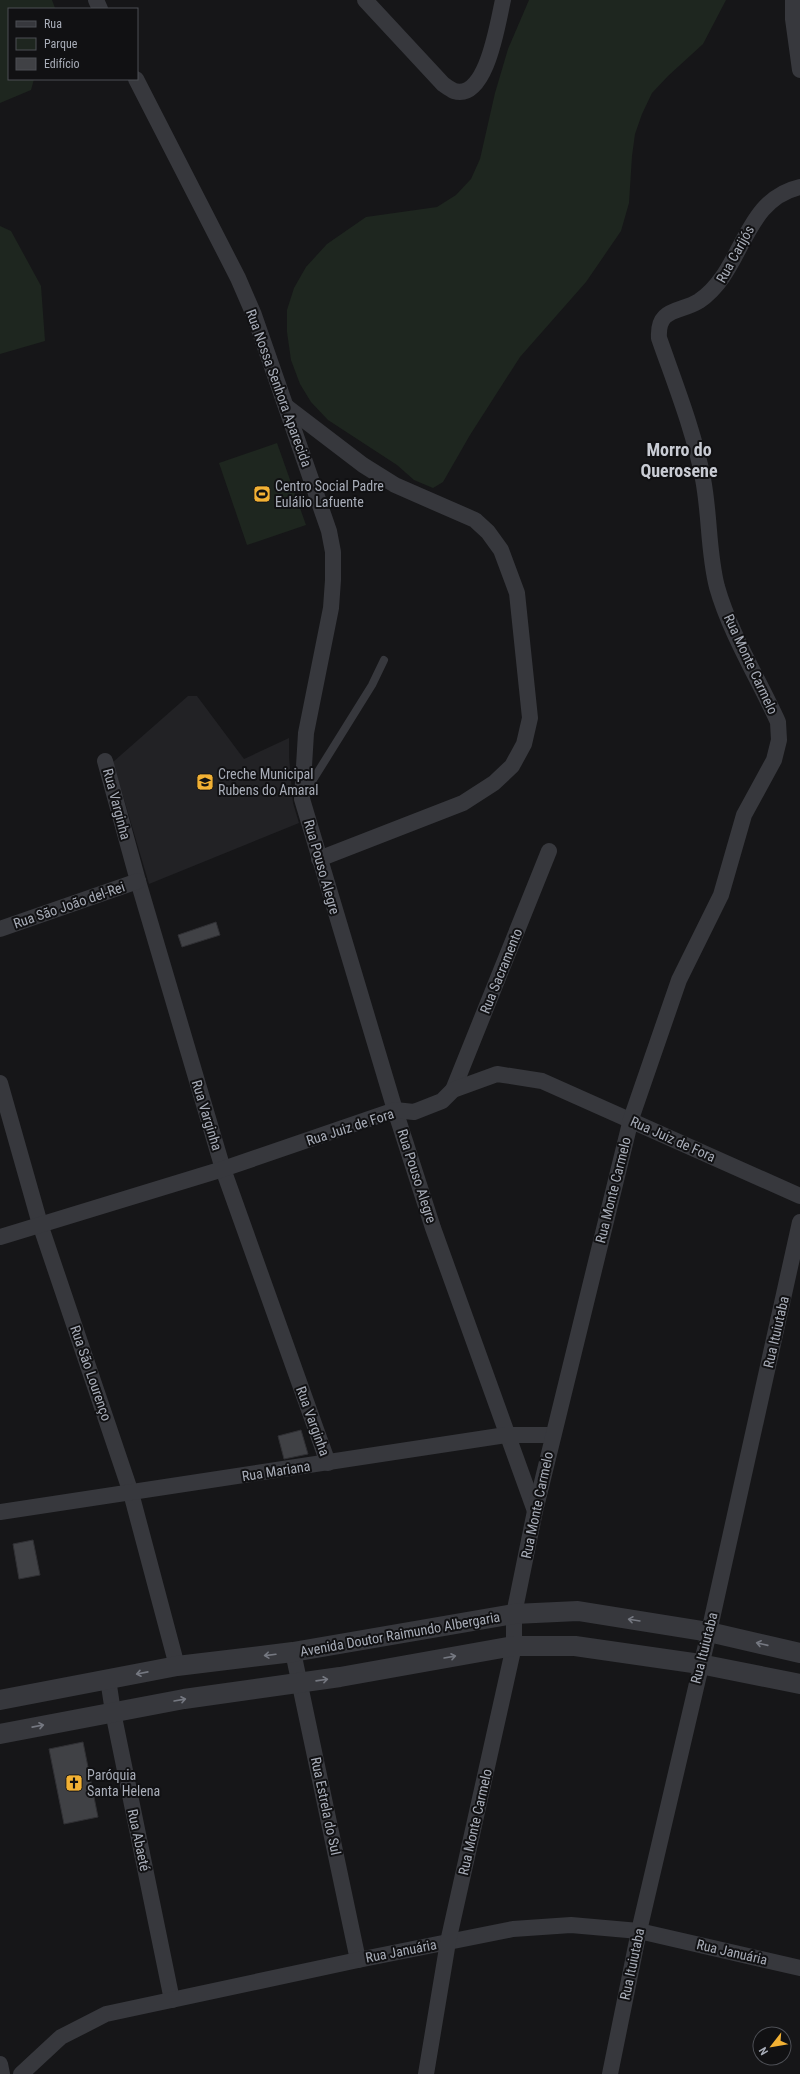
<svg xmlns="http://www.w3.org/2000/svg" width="800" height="2074" viewBox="0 0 800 2074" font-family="'Roboto Condensed',sans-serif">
	<rect width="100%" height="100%" fill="#161618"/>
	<path fill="#222225" d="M188 696H197L244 759 289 738V757L293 803 299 823 149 884 113 762Z"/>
	<g fill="#1e261f">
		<path d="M0 0H52L55 8 9 9V79H34L31 90 0 103Z"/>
		<path d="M529 0H726L703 44 668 76 652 93 642 114 635 134 632 156 629 203 621 231 586 282 520 357 470 435 443 482 433 488 414 480 397 465 328 420 311 402 300 384 291 360 287 332V310L294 288 306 267 327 244 366 217 437 207 456 195 471 179 480 159 495 93 508 49Z"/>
		<path d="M0 226 11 231 41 286 45 341 0 354Z"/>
		<path d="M277 443 306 525 247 545 219 463Z"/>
	</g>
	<g fill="#404145" stroke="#303034">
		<path d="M216 922 220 935 182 947 178 935Z"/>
		<path d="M301 1430 308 1454 284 1459 278 1436Z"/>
		<path d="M33 1540 40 1575 19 1579 13 1544Z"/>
		<path d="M83 1742 98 1817 64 1824 49 1749Z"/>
	</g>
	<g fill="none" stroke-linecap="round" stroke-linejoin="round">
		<path stroke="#37383d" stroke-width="8" d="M306 791 372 685 384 660"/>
		<g stroke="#37383d" stroke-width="16">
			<path d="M96 0 100 9"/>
			<path d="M365 0 443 84C446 86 450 89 454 91 487 101 498 21 503 0"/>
			<path d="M793 0V19L800 70"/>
			<path d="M136 79 238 278 254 315 329 531 333 552V580L331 608 306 733 302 799 395 1110 433 1228 535 1511"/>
			<path d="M287 407 363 465 395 485 475 520 488 532 501 550 517 593 530 718 524 744 512 766 494 783 463 803 319 859"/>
			<path d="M105 761 138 881 223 1169 328 1463"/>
			<path d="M0 929 138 881"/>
			<path d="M0 1083 40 1224 131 1493 177 1666"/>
			<path d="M453 1090 549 851"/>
			<path d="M0 1237 223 1169 395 1110 414 1112 442 1101 453 1090 497 1074 542 1081 800 1196"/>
			<path d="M0 1512 506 1435H553"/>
			<path d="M293 1652 358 1960"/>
			<path d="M108 1679 113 1712 172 2000"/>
			<path d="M0 2064 2 2074"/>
			<path d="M21 2074 61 2037 106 2014 358 1960 513 1929 571 1925 639 1931 800 1968"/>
			<path d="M426 2074 448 1942 514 1646V1614L535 1511 631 1119 679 980 721 895 744 815 774 760 779 740 778 722C758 678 730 633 717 587 708 552 710 515 703 479 694 431 675 384 659 338 657 307 680 313 699 301 744 271 742 200 800 187"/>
			<path d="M610 2074 639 1931 709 1632 800 1222"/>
		</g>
		<g stroke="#37383d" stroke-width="20">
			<path d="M0 1700 177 1666 293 1652 514 1614 578 1611 709 1632 800 1653"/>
			<path d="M0 1734 184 1699 340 1677 514 1646H575L700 1664 800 1684"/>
		</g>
	</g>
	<defs><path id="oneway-shaft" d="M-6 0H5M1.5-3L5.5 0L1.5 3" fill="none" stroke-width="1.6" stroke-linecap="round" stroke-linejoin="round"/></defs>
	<g stroke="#757881">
		<use href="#oneway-shaft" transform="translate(634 1620) rotate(-171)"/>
		<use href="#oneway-shaft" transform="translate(762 1644) rotate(-167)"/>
		<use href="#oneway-shaft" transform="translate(270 1655) rotate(173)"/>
		<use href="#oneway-shaft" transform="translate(450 1657) rotate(-10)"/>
		<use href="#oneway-shaft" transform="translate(142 1673) rotate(169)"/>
		<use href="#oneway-shaft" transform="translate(322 1680) rotate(-8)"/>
		<use href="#oneway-shaft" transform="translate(180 1700) rotate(-10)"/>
		<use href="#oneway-shaft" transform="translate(38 1726) rotate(-11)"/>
	</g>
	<defs>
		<g id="stadium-square" transform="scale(0.9)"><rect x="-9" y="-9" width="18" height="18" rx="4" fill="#f2b134" stroke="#111113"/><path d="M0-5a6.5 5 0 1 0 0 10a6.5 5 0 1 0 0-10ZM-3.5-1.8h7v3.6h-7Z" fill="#111"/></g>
		<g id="school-square" transform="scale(0.9)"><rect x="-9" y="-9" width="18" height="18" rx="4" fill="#f2b134" stroke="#111113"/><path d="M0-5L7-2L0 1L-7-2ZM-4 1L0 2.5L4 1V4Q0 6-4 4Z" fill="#111"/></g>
		<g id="church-square" transform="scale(0.9)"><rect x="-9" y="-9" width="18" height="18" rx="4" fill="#f2b134" stroke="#111113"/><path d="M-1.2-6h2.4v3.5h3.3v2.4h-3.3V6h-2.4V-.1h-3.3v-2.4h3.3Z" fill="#111"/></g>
	</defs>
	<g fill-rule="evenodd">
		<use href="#stadium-square" x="262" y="494"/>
		<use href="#school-square" x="205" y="782"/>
		<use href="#church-square" x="74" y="1783"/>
	</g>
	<g text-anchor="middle" stroke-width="4" stroke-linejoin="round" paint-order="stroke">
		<g font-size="14" fill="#a8adb8" stroke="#111113">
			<text transform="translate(735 254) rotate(-61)" y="5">Rua Carijós</text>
			<text transform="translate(279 388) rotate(70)" y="5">Rua Nossa Senhora Aparecida</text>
			<text transform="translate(751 664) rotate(65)" y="5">Rua Monte Carmelo</text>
			<text transform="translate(117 804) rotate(75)" y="5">Rua Varginha</text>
			<text transform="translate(322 867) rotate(74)" y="5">Rua Pouso Alegre</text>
			<text transform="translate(69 905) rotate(-19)" y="5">Rua São João del-Rei</text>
			<text transform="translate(501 971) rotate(-68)" y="5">Rua Sacramento</text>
			<text transform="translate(207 1115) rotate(73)" y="5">Rua Varginha</text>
			<text transform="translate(350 1127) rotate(-18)" y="5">Rua Juiz de Fora</text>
			<text transform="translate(673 1139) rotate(24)" y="5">Rua Juiz de Fora</text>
			<text transform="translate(417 1176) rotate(72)" y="5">Rua Pouso Alegre</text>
			<text transform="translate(613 1190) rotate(-76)" y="5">Rua Monte Carmelo</text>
			<text transform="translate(776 1332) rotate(-77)" y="5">Rua Ituiutaba</text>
			<text transform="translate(91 1373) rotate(71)" y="5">Rua São Lourenço</text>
			<text transform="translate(313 1421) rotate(70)" y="5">Rua Varginha</text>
			<text transform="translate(276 1471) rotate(-9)" y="5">Rua Mariana</text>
			<text transform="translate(537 1505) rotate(-78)" y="5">Rua Monte Carmelo</text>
			<text transform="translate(400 1634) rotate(-10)" y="5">Avenida Doutor Raimundo Albergaria</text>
			<text transform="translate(704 1648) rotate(-76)" y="5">Rua Ituiutaba</text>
			<text transform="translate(326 1806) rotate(78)" y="5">Rua Estrela do Sul</text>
			<text transform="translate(475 1822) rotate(-77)" y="5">Rua Monte Carmelo</text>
			<text transform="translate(139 1840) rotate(78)" y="5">Rua Abaeté</text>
			<text transform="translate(401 1951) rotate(-11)" y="5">Rua Januária</text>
			<text transform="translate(732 1952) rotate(13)" y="5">Rua Januária</text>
			<text transform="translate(632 1964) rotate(-78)" y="5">Rua Ituiutaba</text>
		</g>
		<g font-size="14" fill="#a8adb8" stroke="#111113" text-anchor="start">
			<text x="275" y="491">Centro Social Padre<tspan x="275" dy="16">Eulálio Lafuente</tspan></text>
			<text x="218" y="779">Creche Municipal<tspan x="218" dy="16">Rubens do Amaral</tspan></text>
			<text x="87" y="1780">Paróquia<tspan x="87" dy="16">Santa Helena</tspan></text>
		</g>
		<g font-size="18" font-weight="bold" fill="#c9ccd4" stroke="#111113">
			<text x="679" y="456">Morro do<tspan x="679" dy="21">Querosene</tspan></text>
		</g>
	</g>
	<rect x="8" y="8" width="130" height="72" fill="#111113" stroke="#4d4f55"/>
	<rect x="16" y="21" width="20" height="6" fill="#37383d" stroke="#4d4f55"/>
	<text x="44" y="28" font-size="12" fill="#a8adb8">Rua</text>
	<rect x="16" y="38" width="20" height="12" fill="#1e261f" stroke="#4d4f55"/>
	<text x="44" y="48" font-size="12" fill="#a8adb8">Parque</text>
	<rect x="16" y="58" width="20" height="12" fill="#404145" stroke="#4d4f55"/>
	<text x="44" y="68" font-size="12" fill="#a8adb8">Edifício</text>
	<g transform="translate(772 2046) rotate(239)"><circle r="19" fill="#111113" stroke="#4d4f55"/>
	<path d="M0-3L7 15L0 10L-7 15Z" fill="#f2b134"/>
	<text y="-6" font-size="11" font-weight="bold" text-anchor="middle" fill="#a8adb8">N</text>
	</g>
</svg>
